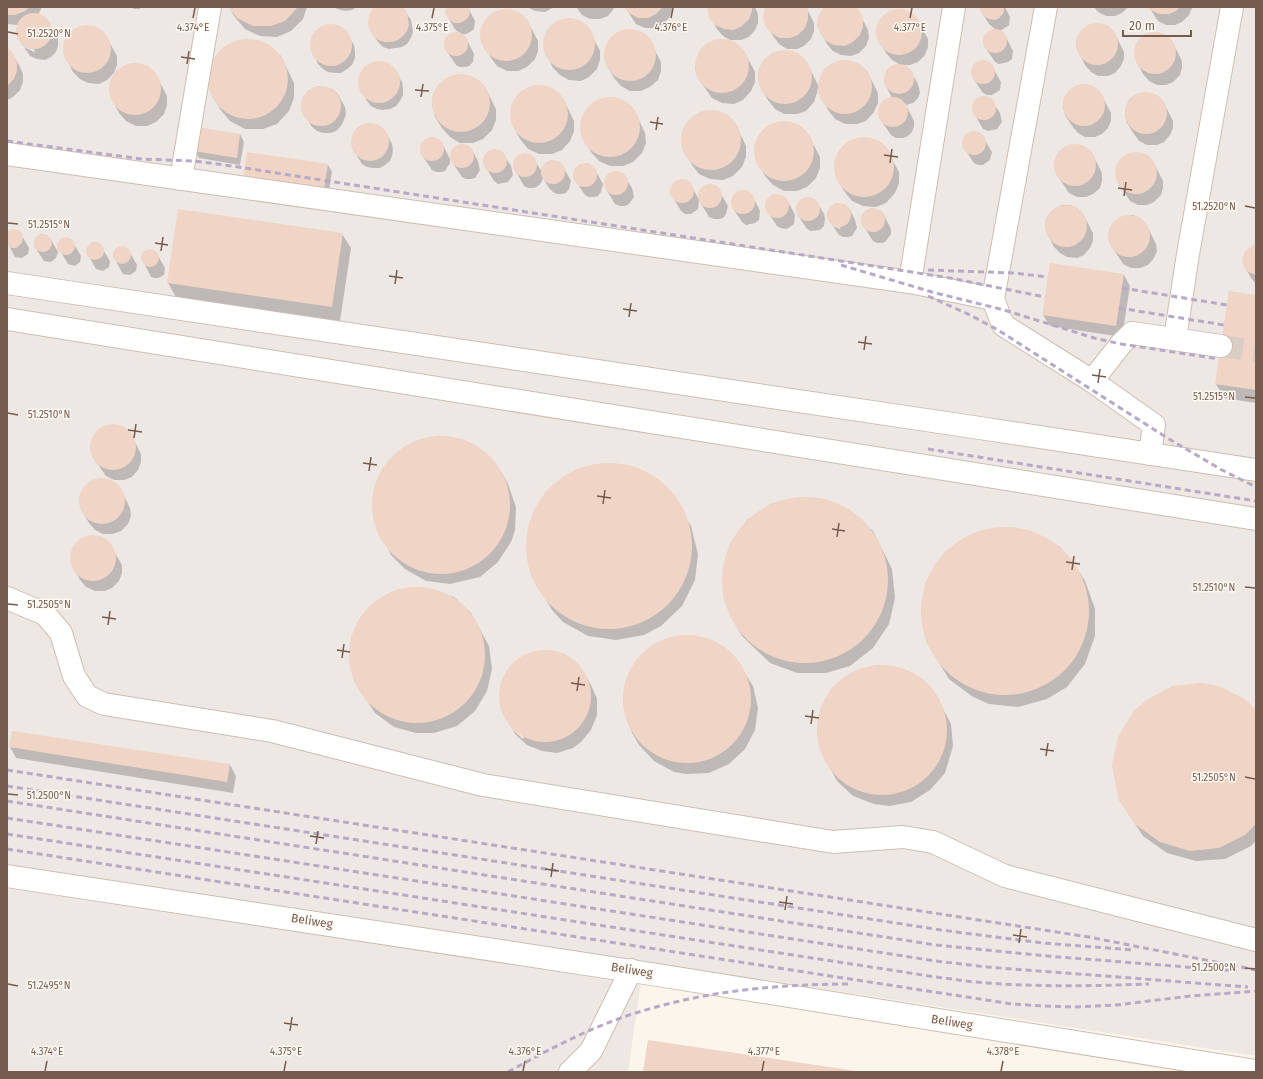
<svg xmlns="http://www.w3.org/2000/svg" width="1263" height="1079" viewBox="0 0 1263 1079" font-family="'Fira Sans',sans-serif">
	<rect width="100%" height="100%" fill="#fcf5eb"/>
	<path fill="#eee8e4" d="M7 7H1256V1056L644 961 628 1072H7Z"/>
	<g fill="#0003" fill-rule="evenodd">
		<path d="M7 7H42L38 15 43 16 48 22 58 39V46L56 52 51 57 45 60 37 59 30 56 24 47 34 52 35 50 22 45 17 33 18 25 7 24Z"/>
		<path d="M131 7H142L139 9H134Z"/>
		<path d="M229 7H307L303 19 291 31 277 37 260 36 245 29 234 16Z"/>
		<path d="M333 7H357L352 10 346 11 340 10Z"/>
		<path d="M376 7H402L411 20 413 32 411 38 407 44 402 47 389 49 383 47 378 42 370 29Z"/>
		<path d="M448 7H468L475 21 474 29 470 32 466 34H461L466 38 474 54 473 62 469 66 466 67H460L456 65 446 50 445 46 446 41 448 38 454 33H461L457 31 454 28 448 16Z"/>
		<path d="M527 7H554L545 12 535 11Z"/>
		<path d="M576 7H615L608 16 600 19H590L582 15Z"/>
		<path d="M625 7H672V11L669 18 662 25 655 28H645L636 24Z"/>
		<path d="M708 7H755L758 14V23L755 30 749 37 741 40H727L736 43 744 51 755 72V82L751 91 743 100 734 104 722 103 712 98 698 78 695 68 697 58 701 49 708 43 717 40H730L723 36 717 29 710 17Z"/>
		<path d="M766 7H806L814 23V31L811 39 804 46 797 49H787L779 44 766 26Z"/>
		<path d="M825 7H855L858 10 868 30 869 38 866 46 859 53 851 56 841 55 833 51 827 44 821 33Z"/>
		<path d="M981 7H1005L1010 17 1009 25 1000 31 1005 35 1013 51 1012 59 1008 62 999 64 995 62 985 47 984 42 986 35 995 29 989 24 982 13Z"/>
		<path d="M1094 7H1128L1122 13 1115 16H1106L1098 12Z"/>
		<path d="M1149 7H1192V8L1189 15 1182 22 1175 25H1166L1158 21Z"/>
		<path d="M501 10H511L519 13 527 20 538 41V51L535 59 527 67 518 71H507L497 66 491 58 484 46 481 37 482 28 487 19 494 13Z"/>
		<path d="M895 10H903L911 13 917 19 928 39V47L925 55 918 62 910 65H904L910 71 917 82 919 88 920 93 918 98 913 103 906 105 914 121V126L912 132 908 136 903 138H896L891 135 880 119 879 113V108L882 103 886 100 892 98 886 86 884 80 885 75 887 70 891 67 896 65H901L892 60 886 53 880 42 877 33 878 25 882 18 888 13Z"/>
		<path d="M564 20H573L582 23 589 30 600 51V60L597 69 589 77 581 81 569 80 560 75 553 68 547 56 544 46 545 37 549 29 556 23Z"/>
		<path d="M1093 24H1101L1108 26 1114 32 1124 52V59L1121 66 1115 73 1108 76H1098L1091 72 1085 65 1079 53 1076 46 1077 38 1081 31 1087 26Z"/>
		<path d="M327 26H334L340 28 346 32 354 45 355 52V58L352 65 347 69 341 73H335L328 72 323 69 318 64 312 50 311 44 313 37 316 32 321 28Z"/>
		<path d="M83 27H91L99 30 106 36 117 56V65L114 73 107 80 99 84 88 83 80 79 73 72 67 60 64 51 65 43 69 35 76 30Z"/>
		<path d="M625 30H634L642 34 650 41 661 62V71L658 80 650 87 641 91H630L621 86 614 78 607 66 605 57 606 48 610 39 617 33Z"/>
		<path d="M1151 33H1159L1166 35 1172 41 1182 61V68L1180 75 1173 82 1166 85H1157L1149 81 1143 74 1137 62 1135 54V47L1139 40 1145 35Z"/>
		<path d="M240 40H255L269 45 281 56 294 83V98L289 111 277 124 263 129H245L230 121 220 109 213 97 209 82 211 67 218 55 228 45Z"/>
		<path d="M7 48 12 53 19 65 23 74V82L20 90 13 97 7 100Z"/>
		<path d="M779 51H789L798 54 806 61 819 87 820 79 824 70 831 64 840 61H849L859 64 867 71 878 93V103L874 112 866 121 857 124H845L835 119 828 110 822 99 818 87 817 93 814 102 806 111 797 114H784L775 109 768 100 761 89 758 79 759 69 764 60 771 54Z"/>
		<path d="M985 61 992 66 1001 82 1000 90 992 95H987L983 93 973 78 972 69 974 65 977 63Z"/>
		<path d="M376 63 388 65 394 69 402 82 403 88V95L400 101 396 106 390 109 383 110 377 109 371 106 367 101 360 87V81L361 75 365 69 369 65Z"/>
		<path d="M140 64 149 67 156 75 167 96V105L164 114 156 122 147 126H136L126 121 119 113 113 101 110 91 111 82 115 73 122 67 130 65Z"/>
		<path d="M455 75H466L476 79 485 87 496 109V120L492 130 483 139 473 143H460L450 137 442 128 435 117 432 105 433 95 438 85 446 79Z"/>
		<path d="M1080 85H1087L1095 88 1101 94 1111 113V121L1108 128 1102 134 1095 137H1085L1078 133 1072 126 1065 115 1063 107 1064 99 1068 93 1073 88Z"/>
		<path d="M319 86 332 89 337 93 345 107 346 114 344 120 341 126 336 131 330 133H323L317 131 312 127 304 114 302 108V102L304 96 313 88Z"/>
		<path d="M544 86 554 90 563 98 574 121V131L570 141 562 150 552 154H539L528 149 520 139 514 128 511 117 512 106 517 97 525 90 534 87Z"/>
		<path d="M1142 93H1149L1156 95 1163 101 1173 121V128L1170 135 1164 142 1157 145H1147L1139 141 1134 134 1127 123 1125 115 1126 107 1129 100 1135 95Z"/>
		<path d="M981 97H986L993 102 1000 113 1002 122 997 129 988 131 983 129 974 113 973 105 975 101Z"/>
		<path d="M604 98H615L625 102 634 110 645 133 646 143 642 153 633 162 623 166H610L599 161 591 152 585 140 582 129 583 118 588 109 595 102Z"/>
		<path d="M705 111H716L726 115 735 123 746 146V157L742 167 733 176 723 180 710 179 699 174 692 165 685 153 682 142 683 132 688 122 696 115Z"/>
		<path d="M369 123 375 124 381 127 385 131 392 144 393 150 392 156 390 161 385 165 380 168H373L367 167 362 164 354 151 352 145V139L354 133 357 128Z"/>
		<path d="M779 123H789L799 127 808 134 820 157V168L816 178 807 187 797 191H784L773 185 765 176 759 165 755 153 757 143 762 133 770 126Z"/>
		<path d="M972 132 980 133 983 137 992 152 990 160 983 165H978L974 163 964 148 963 140 965 136Z"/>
		<path d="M240 134 244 142 240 165 199 158 195 151Z"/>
		<path d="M434 138 442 143 450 159V163L445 171 441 172H436L432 170 422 155 421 146 423 142 426 140Z"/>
		<path d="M858 138H868L878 142 887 150 899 172V183L895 193 886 203 876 207 863 206 852 201 844 191 838 180 835 169 836 158 841 149 849 142Z"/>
		<path d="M1071 145H1078L1086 148 1092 153 1102 173V181L1100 188 1093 194 1086 197H1077L1069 193 1057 175 1054 167 1055 159 1059 152 1064 148Z"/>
		<path d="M460 146 468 147 472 150 478 161 480 170 475 178 471 179H466L462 177 452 162 451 153 453 150Z"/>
		<path d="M492 150 501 151 504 155 511 166 513 175 508 182 498 184 494 181 485 166 484 158 486 154Z"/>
		<path d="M248 153 328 165 332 172 328 196Z"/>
		<path d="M1132 153H1140L1147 155 1153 161 1163 181V188L1161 195 1154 202 1147 205H1138L1130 201 1118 183 1116 175V167L1120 160 1126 155Z"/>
		<path d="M522 154 531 155 534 159 542 172 544 165 551 161 559 162 562 165 571 181 569 189 566 193 562 194H557L553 192 549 188 543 178 541 183 538 186 534 188H528L524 186 515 170 513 166 514 162 516 158Z"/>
		<path d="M587 163 594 168 603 184 601 192 598 196 594 197H589L585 195 575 180 574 176 576 168 583 164Z"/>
		<path d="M614 172 622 174 625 177 632 188 634 197 629 204 625 206H620L615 204 606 189 605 180 607 176Z"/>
		<path d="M679 180 688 181 691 185 698 198 701 189 708 185 716 187 719 190 728 206 726 214 723 218 719 219H714L709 217 699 200 698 209 694 212 691 214H685L681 211 672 196 670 192 673 184Z"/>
		<path d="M740 191 748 192 752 195 760 211 759 220 755 223 746 225 742 222 732 207V199L737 192Z"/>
		<path d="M775 195 783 196 787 200 793 211 795 215 794 224 790 227 786 229 781 228 777 226 767 211 766 203 768 199Z"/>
		<path d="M805 198 813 199 817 202 824 214 825 218 824 226 820 230 811 231 807 229 797 214V205L799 202Z"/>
		<path d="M837 203 845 205 849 208 855 220 857 228 852 236 848 237H843L839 235 829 220 828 211 830 208ZM833 224 841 228 840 229 833 226Z"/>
		<path d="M1062 205H1070L1077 208 1083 214 1093 233V241L1090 248 1084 255 1077 258 1067 257 1060 253 1054 247 1048 235 1045 227 1046 219 1050 213 1056 208Z"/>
		<path d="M871 209H875L883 213 889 225 891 230V234L886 241 883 243H877L873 241 863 225 862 221 865 213Z"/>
		<path d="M1133 215 1140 218 1146 224 1156 244 1157 251 1154 258 1148 265 1140 268H1131L1123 264 1111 245 1109 237 1110 230 1113 223 1119 218 1125 216Z"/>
		<path d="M21 234 29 248 28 254 22 258 15 257 7 242V235Z"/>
		<path d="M41 234 47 235 50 238 58 252 56 258 51 262 44 261 35 247 34 243 36 237Z"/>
		<path d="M342 234 351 248 340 321 176 297 168 283Z"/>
		<path d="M64 238 71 239 81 256 80 262 75 266 68 264 58 247 60 240Z"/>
		<path d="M93 242 99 243 110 261 109 267 103 271 96 269 86 251 88 246Z"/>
		<path d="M1256 246V284L1251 278 1245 267Z"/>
		<path d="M120 247 126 248 129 251 137 265 136 271 130 275 123 274 113 256 115 250Z"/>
		<path d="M148 250 155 251 157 254 165 268 164 275 158 278H154L151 277 142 259 143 253Z"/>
		<path d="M1124 275 1130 286 1122 337 1050 326 1043 315Z"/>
		<path d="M1256 296V403L1224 398 1216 384Z"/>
		<path d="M108 425H116L124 428 131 434 141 454V462L138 470 132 477 124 480H114L106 476 93 457 91 449 92 440 96 433 102 428Z"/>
		<path d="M437 436 461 439 482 450 502 473 508 484 516 507 515 530 511 542 498 562 480 577 450 584 426 581 405 569 391 555 375 521 373 498 376 483 388 462 406 446Z"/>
		<path d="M598 465 626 466 653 477 669 490 691 526 698 554 695 580 682 606 661 626 644 635 616 640 588 636 563 622 552 610 531 574 526 546 532 517 546 492 569 474Z"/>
		<path d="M98 479H106L114 482 120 488 130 508 131 516 128 524 121 531 113 534H103L95 530 89 523 82 511 80 502 81 494 85 487 91 482Z"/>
		<path d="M795 498 823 499 850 510 873 531 892 569 895 598 889 624 873 648 850 666 826 673H797L770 663 743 637 736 626 724 599 723 570 730 544 747 520 771 504Z"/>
		<path d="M999 528 1028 530 1060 547 1078 570 1085 581 1095 609V636L1085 664 1067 687 1047 699 1018 707 989 704 973 697 949 679 927 643 921 611 926 582 941 557 971 535Z"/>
		<path d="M97 536 105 539 111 546 122 565V573L119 581 112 588 105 591H95L86 587 80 580 74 568 71 560 72 552 76 544 82 539 89 537Z"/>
		<path d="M420 587 454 597 471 613 489 646 492 669 487 691 475 711 457 726 434 733H416L394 727 375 713 355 682 350 662 351 638 361 617 376 601 397 590Z"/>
		<path d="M681 636 703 638 724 647 734 656 753 686 758 708 755 730 745 749 729 764 709 773 686 774 674 772 654 761 639 745 632 733 623 703 626 681 636 661 660 642Z"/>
		<path d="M548 650 564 654 577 663 584 673 591 685 597 699V715L591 730 581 742 573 748 557 753 542 751 527 745 516 735 512 729 523 739 524 737 509 723 502 709 500 694 503 678 512 665 519 659 533 652Z"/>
		<path d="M880 665 902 669 922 679 934 692 951 724 953 746 945 773 930 790 911 802 889 806 874 804 853 796 837 781 820 749 817 730 821 708 832 688 858 670Z"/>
		<path d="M1256 711V841L1251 846 1225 859 1196 861 1167 853 1143 836 1120 801Z"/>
		<path d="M10 747 230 765 236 776 233 793 16 758Z"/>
	</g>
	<g fill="#f0d4c5">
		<path d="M7 7H29L25 11 15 15H7Z"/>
		<path d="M228 7H298L285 21 271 26H253L237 18Z"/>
		<path d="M374 7H403L407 12 409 25 407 31 403 36 398 40 392 42H385L378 40 373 35 369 29 368 22 369 15Z"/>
		<path d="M446 7H469L470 13 468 18 464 21 460 23H454L450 20 447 17 445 12Z"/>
		<path d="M624 7H663L656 14 648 18H638L629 13Z"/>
		<path d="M707 7H752V11L749 19 742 26 734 30 724 29 715 25 709 18Z"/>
		<path d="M765 7H807L808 11V19L805 28 798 35 790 38H780L771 33 765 26 763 17Z"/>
		<path d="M824 7H856L859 10 863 18V27L860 35 853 42 845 46 834 45 826 41 820 33 817 25 818 16Z"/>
		<path d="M980 7H1004V10L1003 14 999 18 995 20 989 19 985 17 981 13Z"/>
		<path d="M1148 7H1180L1176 11 1169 14H1159L1151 10Z"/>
		<circle cx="506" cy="35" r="26"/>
		<circle cx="899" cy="32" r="23"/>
		<circle cx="34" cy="31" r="18"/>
		<circle cx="569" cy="44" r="26"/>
		<circle cx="1097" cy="44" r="21"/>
		<circle cx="331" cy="45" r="21"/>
		<circle cx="87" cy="49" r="24"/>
		<circle cx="995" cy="41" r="12"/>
		<circle cx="630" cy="55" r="26"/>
		<circle cx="1155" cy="53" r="21"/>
		<circle cx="456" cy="44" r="12"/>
		<circle cx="722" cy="66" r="27"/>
		<circle cx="248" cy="79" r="40"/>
		<path d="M7 47 13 53 17 62V71L14 79 7 86Z"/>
		<circle cx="785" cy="77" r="27"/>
		<circle cx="845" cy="87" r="27"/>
		<circle cx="983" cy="72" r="12"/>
		<circle cx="379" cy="82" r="21"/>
		<circle cx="135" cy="89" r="26"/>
		<circle cx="899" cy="79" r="15"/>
		<circle cx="461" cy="103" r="29"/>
		<circle cx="1084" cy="105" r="21"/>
		<circle cx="539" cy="114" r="29"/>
		<circle cx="321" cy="106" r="20"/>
		<circle cx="1146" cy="113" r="21"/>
		<circle cx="984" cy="108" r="12"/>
		<circle cx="893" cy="112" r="15"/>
		<circle cx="610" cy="127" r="30"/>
		<circle cx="711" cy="140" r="30"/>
		<circle cx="784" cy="151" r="30"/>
		<circle cx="370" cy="142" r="19"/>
		<path d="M197 127 240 134 237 158 194 151Z"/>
		<circle cx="974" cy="143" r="12"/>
		<circle cx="432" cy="149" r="12"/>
		<circle cx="864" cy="167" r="30"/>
		<circle cx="1075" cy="165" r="21"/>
		<circle cx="462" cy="156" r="12"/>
		<circle cx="495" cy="161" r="12"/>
		<circle cx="1136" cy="173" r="21"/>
		<path d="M247 152 328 164 324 189 243 177Z"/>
		<circle cx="525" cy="165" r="12"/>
		<circle cx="553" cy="172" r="12"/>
		<circle cx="585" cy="175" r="12"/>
		<circle cx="616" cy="183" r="12"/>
		<circle cx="682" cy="191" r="12"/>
		<circle cx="710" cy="196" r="12"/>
		<circle cx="743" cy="202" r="12"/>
		<circle cx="777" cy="206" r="12"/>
		<circle cx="808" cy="209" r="12"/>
		<circle cx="839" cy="215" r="12"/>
		<circle cx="1066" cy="226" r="21"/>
		<circle cx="873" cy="220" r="12"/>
		<path d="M178 209 343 233 332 307 167 283Z"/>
		<circle cx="1129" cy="236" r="21"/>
		<path d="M12 229 19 230 22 233 23 237 22 243 16 248H11L7 245V232Z"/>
		<circle cx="43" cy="243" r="9"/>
		<circle cx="66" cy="246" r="9"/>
		<circle cx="95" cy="251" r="9"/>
		<path d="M1254 245H1256V275L1248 272 1244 267 1242 261 1243 256 1245 251Z"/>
		<circle cx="122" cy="255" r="9"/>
		<circle cx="150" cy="258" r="9"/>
		<path d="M1050 263 1124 274 1116 326 1042 315Z"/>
		<path d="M1229 291 1256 295V390L1215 384Z"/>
		<circle cx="113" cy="447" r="23"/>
		<circle cx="441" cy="505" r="69"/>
		<circle cx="609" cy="546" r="83"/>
		<circle cx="102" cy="501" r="23"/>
		<circle cx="805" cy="580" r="83"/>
		<circle cx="1005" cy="611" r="84"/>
		<circle cx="93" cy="558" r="23"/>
		<circle cx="417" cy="655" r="68"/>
		<circle cx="687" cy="699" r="64"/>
		<circle cx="545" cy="696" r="46"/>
		<circle cx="882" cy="730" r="65"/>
		<path d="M1201 683 1219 686 1245 699 1256 710V824L1245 835 1219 848 1190 851 1160 842 1136 825 1119 801 1112 765 1118 737 1133 712 1146 700 1172 686Z"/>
		<path d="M12 731 230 764 227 782 9 747Z"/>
		<path d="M648 1040 856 1071V1072H643Z"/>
	</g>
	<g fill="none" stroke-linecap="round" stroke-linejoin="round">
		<path stroke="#dacec4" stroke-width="22" stroke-dasharray="22 11" stroke-linecap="butt" d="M1221 346 1256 351"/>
		<g stroke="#cebdb1" stroke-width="24">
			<g id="minor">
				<path d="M1046 7 993 299 1003 325 1092 381 1154 425 1150 454"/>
				<path d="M7 154 910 282 993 299"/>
				<path d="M181 179 210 7"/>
				<path d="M910 282 954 7"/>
				<path d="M7 283 980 428 1256 470"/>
				<path d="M7 319 1256 519"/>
				<path d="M1175 339 1188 254 1232 7"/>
				<path d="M1092 381 1121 344 1132 333 1221 346"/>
				<path d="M7 598 45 614 61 633 74 676 87 696 104 704 272 731 483 785 833 842 903 837 933 842 1005 876 1256 940"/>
				<path d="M7 876 658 975 1256 1071"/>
				<path d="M570 1072 591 1051 631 970"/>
			</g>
		</g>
		<use href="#minor" stroke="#fff" stroke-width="22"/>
		<g stroke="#b8a9c6" stroke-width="3" stroke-dasharray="6 4" stroke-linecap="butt">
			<path d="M7 141 142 159 194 161 232 166 950 278 1045 297"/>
			<path d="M841 265 932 292 1004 310 1094 338 1121 344 1219 359"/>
			<path d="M928 270 1013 273 1048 277"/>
			<path d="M1122 288 1227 305"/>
			<path d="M928 296 970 315 998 330 1169 439 1222 470 1256 487"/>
			<path d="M1119 308 1224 325"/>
			<path d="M928 449 1256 501"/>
			<path d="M7 770 1089 937 1256 970"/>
			<path d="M7 786 941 930 1043 943 1135 950"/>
			<path d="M7 801 936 945 1047 956 1237 971"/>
			<path d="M7 818 936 961 987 967 1248 987"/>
			<path d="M7 834 936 977C953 979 970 982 987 983 1041 987 1095 986 1149 984"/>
			<path d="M7 849 1012 1004 1045 1006 1075 1007 1117 1005 1190 996 1256 991"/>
			<path d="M508 1072C544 1052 580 1033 618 1019 693 992 773 984 852 984"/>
		</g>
	</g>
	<path fill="none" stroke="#765b4f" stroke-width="1.5" d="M193 18 195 8M432 18 434 8M671 18 673 8M910 18 912 8M8 32 18 34M181 57 195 59M187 64 189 51M415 90 429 91M421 97 423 84M650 122 663 124M656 130 658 117M884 155 898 157M890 163 892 149M1118 188 1132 190M1124 196 1126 182M1245 206 1255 208M8 223 18 224M155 243 168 245M161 251 163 237M389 276 403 278M395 284 397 270M623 309 637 311M629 317 631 303M858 342 872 344M864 350 866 336M1092 375 1106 377M1098 383 1100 369M1245 397 1255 398M8 413 18 415M128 430 142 432M134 438 136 424M363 463 377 465M369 471 371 457M597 496 611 498M603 504 605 490M832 529 845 531M837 537 839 523M1066 562 1080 564M1072 570 1074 556M1245 587 1255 588M8 604 18 605M102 617 116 619M108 625 110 611M337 650 350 652M342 658 344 644M571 683 585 685M577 691 579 677M805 716 819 718M811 724 813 710M1040 749 1054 751M1046 756 1048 743M1245 777 1255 779M8 794 18 795M310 836 324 838M316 844 318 831M545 869 559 871M551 877 553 863M779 902 793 904M785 910 787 896M1013 935 1027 937M1019 943 1021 929M1245 968 1255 969M8 984 18 986M284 1023 298 1025M290 1031 292 1017M45 1071 47 1061M284 1071 286 1061M523 1071 525 1061M762 1071 764 1061M1001 1071 1003 1061"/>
	<g text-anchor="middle" stroke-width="3" stroke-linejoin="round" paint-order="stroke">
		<g font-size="12" fill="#765b4f" stroke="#fef9f2">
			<text transform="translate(312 921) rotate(9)" y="4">Beliweg</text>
			<text transform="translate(632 970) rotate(9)" y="4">Beliweg</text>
			<text transform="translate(952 1022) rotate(9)" y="4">Beliweg</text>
		</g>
	</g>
	<g font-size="10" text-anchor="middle" fill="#765b4f" stroke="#fef9f2" stroke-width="3" stroke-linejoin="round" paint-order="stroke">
		<text x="193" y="31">4.374°E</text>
		<text x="432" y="31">4.375°E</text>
		<text x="671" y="31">4.376°E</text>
		<text x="910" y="31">4.377°E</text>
		<text x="49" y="37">51.2520°N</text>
		<text x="1214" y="210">51.2520°N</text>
		<text x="49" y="228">51.2515°N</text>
		<text x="1214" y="400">51.2515°N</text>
		<text x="49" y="418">51.2510°N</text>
		<text x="1214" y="591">51.2510°N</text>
		<text x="49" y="608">51.2505°N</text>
		<text x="1214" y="781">51.2505°N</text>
		<text x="49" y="799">51.2500°N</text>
		<text x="1214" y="971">51.2500°N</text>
		<text x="49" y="989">51.2495°N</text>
		<text x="47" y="1055">4.374°E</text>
		<text x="286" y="1055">4.375°E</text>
		<text x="525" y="1055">4.376°E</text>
		<text x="764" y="1055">4.377°E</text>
		<text x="1003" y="1055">4.378°E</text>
	</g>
	<rect width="1263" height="1079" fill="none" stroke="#765b4f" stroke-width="16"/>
	<path d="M1123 30v6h68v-6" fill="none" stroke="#765b4f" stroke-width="2"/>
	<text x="1129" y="30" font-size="12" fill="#765b4f" stroke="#fef9f2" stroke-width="3" paint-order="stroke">20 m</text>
</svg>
